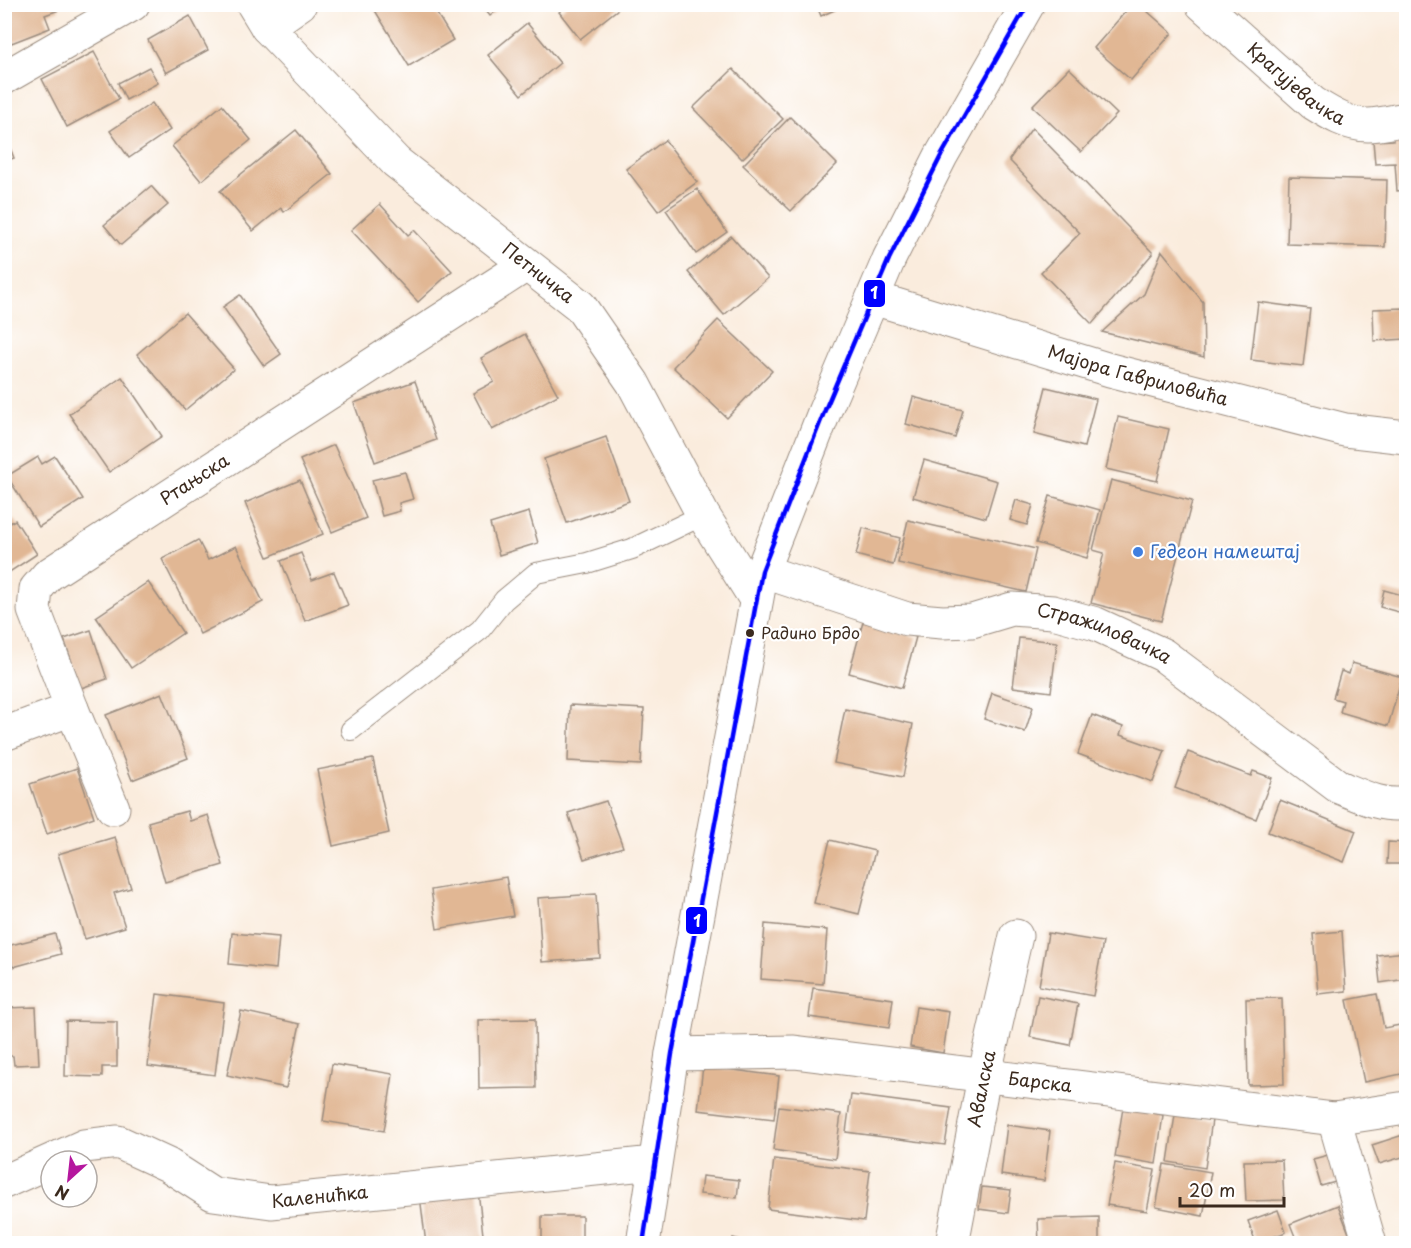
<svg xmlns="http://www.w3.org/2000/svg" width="1411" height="1248" viewBox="0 0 1411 1248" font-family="'Playpen Sans',sans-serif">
	<rect width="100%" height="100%" fill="#fff"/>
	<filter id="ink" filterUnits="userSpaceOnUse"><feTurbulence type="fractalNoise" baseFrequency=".0167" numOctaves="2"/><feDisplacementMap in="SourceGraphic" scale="12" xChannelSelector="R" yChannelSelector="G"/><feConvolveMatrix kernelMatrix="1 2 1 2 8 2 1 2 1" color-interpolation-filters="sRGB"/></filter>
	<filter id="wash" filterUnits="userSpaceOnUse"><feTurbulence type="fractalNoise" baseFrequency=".008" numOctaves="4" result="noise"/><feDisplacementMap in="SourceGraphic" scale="24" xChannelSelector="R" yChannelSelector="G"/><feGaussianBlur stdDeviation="1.35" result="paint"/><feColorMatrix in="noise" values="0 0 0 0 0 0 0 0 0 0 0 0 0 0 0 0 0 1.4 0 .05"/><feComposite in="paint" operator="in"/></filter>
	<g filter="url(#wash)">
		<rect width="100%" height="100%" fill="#faecdd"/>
		<g id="blocks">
			<g fill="#e1b794">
				<path d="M4 4H56L59 10 45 15 50 28 9 44 4 32Z"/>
				<path d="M371 4H431L453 40 409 66Z"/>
				<path d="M481 4H505L490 16Z"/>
				<path d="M568 4H615L618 9 580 39 559 12Z"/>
				<path d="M816 4H848L821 16Z"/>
				<path d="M1132 4H1139L1172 33 1131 80 1094 48Z"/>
				<path d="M190 16 208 50 166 73 148 40Z"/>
				<path d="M527 23 560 63 521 95 488 55Z"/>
				<path d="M94 52 119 99 67 127 42 79Z"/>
				<path d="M149 67 158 83 126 100 118 83Z"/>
				<path d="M1069 68 1117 114 1081 152 1032 106Z"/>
				<path d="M733 69 783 119 742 159 693 108Z"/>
				<path d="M152 103 170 130 129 158 110 131Z"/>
				<path d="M222 105 251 140 201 181 172 146Z"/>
				<path d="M790 117 837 164 791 211 743 165Z"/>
				<path d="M1032 128 1153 253 1092 324 1041 272 1080 233 1009 160Z"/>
				<path d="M296 130 332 174 284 212 281 208 253 231 220 191Z"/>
				<path d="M1406 132V190L1397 191 1395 163 1375 164 1373 141 1393 140V133Z"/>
				<path d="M5 135 14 158 5 161Z"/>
				<path d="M665 140 697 182 658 211 626 169Z"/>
				<path d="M1289 177 1387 180 1385 247 1287 244Z"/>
				<path d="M151 186 168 205 121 245 104 225Z"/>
				<path d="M697 189 727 232 696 254 666 210Z"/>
				<path d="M380 204 408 235 414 230 452 271 418 302 351 230Z"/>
				<path d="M731 236 768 278 724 315 688 272Z"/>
				<path d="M1162 251 1203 302 1204 357 1102 332 1144 294Z"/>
				<path d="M240 295 281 354 264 366 223 307Z"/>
				<path d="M1258 302 1310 309 1303 366 1251 360Z"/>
				<path d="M1406 308V339L1374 341 1373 309Z"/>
				<path d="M185 313 234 369 185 410 137 354Z"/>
				<path d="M718 320 772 371 727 418 673 367Z"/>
				<path d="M525 334 558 395 492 430 473 393 494 382 481 358Z"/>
				<path d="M122 377 162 436 109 472 69 414Z"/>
				<path d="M415 381 436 440 375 462 354 403Z"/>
				<path d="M1046 387 1096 399 1084 447 1034 434Z"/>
				<path d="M913 397 963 410 955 438 906 424Z"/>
				<path d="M1118 417 1169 429 1157 481 1106 469Z"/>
				<path d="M606 437 629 501 567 523 544 459Z"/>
				<path d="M334 445 366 518 332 532 300 460Z"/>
				<path d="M55 456 83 499 39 527 7 476 38 457 42 464Z"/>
				<path d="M924 460 997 481 986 518 913 497Z"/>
				<path d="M405 472 413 499 399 503 400 511 382 516 372 480Z"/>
				<path d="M300 480 323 534 268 557 245 503Z"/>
				<path d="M1111 480 1192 501 1161 621 1091 603 1104 553 1093 550Z"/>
				<path d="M1050 496 1100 510 1087 558 1036 543Z"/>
				<path d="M1016 500 1033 505 1027 525 1010 520Z"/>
				<path d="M529 512 538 543 499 555 490 524Z"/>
				<path d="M15 520 37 554 8 573 4 567V526Z"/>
				<path d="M908 520 1036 549 1026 592 898 563Z"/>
				<path d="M863 528 900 538 893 565 856 555Z"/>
				<path d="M198 540 208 560 236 546 263 602 200 634 162 559Z"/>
				<path d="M301 553 312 580 334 572 348 605 305 621 281 561Z"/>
				<path d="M148 582 183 633 131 668 96 617Z"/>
				<path d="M1384 590 1406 596V614L1380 607Z"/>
				<path d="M863 622 916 637 902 688 849 673Z"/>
				<path d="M91 630 107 679 81 688 64 639Z"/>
				<path d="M1019 638 1057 642 1051 692 1013 687Z"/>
				<path d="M1352 663 1402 677 1388 726 1340 712 1343 701 1333 698 1341 671 1349 674Z"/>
				<path d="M162 693 188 758 132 780 106 715Z"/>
				<path d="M992 693 1033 707 1025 732 984 719Z"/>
				<path d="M570 705 644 709 641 765 568 761Z"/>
				<path d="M845 709 913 724 903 777 834 763Z"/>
				<path d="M1092 715 1123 727 1120 735 1165 751 1153 782 1078 754Z"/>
				<path d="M1188 752 1251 776 1253 771 1272 778 1256 819 1175 788Z"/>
				<path d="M373 759 389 833 333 846 317 770Z"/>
				<path d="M77 768 94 817 47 834 30 784Z"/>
				<path d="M1280 800 1356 831 1344 862 1268 832Z"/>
				<path d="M606 801 623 847 584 859 568 813Z"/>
				<path d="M187 811 190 821 208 815 223 865 165 882 148 822Z"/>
				<path d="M115 837 131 888 114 893 125 927 85 939 58 854Z"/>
				<path d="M830 840 875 851 859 914 814 903Z"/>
				<path d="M1388 842 1406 843V864H1387Z"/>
				<path d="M506 877 513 916 437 929 431 890Z"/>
				<path d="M596 894 600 958 542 962 538 898Z"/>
				<path d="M765 924 827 930 823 984 761 979Z"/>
				<path d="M1342 931 1346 991 1318 994 1313 934Z"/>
				<path d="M232 933 279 937 276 969 229 964Z"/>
				<path d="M1048 933 1103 942 1093 996 1039 986Z"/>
				<path d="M55 934 61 954 13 967 7 946Z"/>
				<path d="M1406 952V979L1380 983 1377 955Z"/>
				<path d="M813 988 893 999 889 1028 809 1017Z"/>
				<path d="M157 994 224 1003 215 1075 148 1066Z"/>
				<path d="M1377 994 1384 1028 1406 1024V1073L1364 1082 1347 1000Z"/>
				<path d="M1038 996 1078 1004 1070 1045 1030 1037Z"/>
				<path d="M1282 998 1284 1084 1248 1085 1246 999Z"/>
				<path d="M36 1007 39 1064 14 1065 13 1056H4V1008Z"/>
				<path d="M916 1007 949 1012 943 1053 910 1047Z"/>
				<path d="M241 1011 300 1024 286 1088 227 1075Z"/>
				<path d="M535 1019 536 1088 479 1089 478 1020Z"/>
				<path d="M66 1021 117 1022V1067H102V1077L65 1076Z"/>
				<path d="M332 1064 393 1074 384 1131 323 1121Z"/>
				<path d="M703 1066 779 1076 774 1119 698 1110Z"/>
				<path d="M851 1095 951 1108 945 1145 846 1132Z"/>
				<path d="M779 1106 841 1114 835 1159 773 1150Z"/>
				<path d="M1123 1108 1163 1115 1156 1164 1115 1157Z"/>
				<path d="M1175 1115 1212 1120 1205 1168 1168 1162Z"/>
				<path d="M1007 1125 1050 1131 1044 1181 1001 1175Z"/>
				<path d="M1406 1134V1156L1379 1164 1372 1145Z"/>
				<path d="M1332 1154 1339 1181 1321 1186 1313 1159Z"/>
				<path d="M774 1159 870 1171 864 1221 768 1209Z"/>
				<path d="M1282 1160 1284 1200 1246 1201 1244 1161Z"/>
				<path d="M1115 1163 1155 1170 1147 1211 1107 1205Z"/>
				<path d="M1164 1164 1211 1172 1203 1216 1156 1207Z"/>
				<path d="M702 1176 739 1180 737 1198 700 1194Z"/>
				<path d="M982 1187 1011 1190 1008 1213 979 1209Z"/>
				<path d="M478 1190 484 1244H426L420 1196Z"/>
				<path d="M1338 1205 1353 1244H1298L1290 1224Z"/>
				<path d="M1278 1210 1286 1232 1256 1243 1248 1221Z"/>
				<rect x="542" y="1216" width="40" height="28"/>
				<path d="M1099 1217V1244H1039L1038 1219Z"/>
				<path d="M733 1238 753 1243V1244H732Z"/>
			</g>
		</g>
	</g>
	<g filter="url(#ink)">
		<use href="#blocks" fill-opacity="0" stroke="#9a8b7e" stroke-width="1.5"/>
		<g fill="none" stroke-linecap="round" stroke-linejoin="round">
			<g stroke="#9a8b7e" stroke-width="22">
				<path id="service" d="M351 730 480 630 504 600 536 573 587 563 632 549 703 515"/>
			</g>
			<g stroke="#9a8b7e" stroke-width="35">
				<g id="minor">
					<path id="s1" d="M253 4 267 27 396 162 580 306 633 383 703 515 755 598"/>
					<path id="s2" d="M1202 4 1313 103C1329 113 1348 125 1368 125 1380 125 1394 121 1406 119"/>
					<path d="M267 27 300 4"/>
					<path d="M4 78 133 4"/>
					<path id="s3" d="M873 298 1110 370 1345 430 1406 437"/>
					<path id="s4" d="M762 571 907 619 942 622 972 621 1012 609 1053 612 1096 624 1163 655 1339 787C1359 795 1384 808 1406 803"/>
					<path d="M72 709 113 808"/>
					<path id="s5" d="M4 734 72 709 34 610 36 589 48 575 526 265"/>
					<path id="s6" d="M672 1054 794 1052 1334 1119 1406 1108"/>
					<path d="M1334 1119 1370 1244"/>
					<path id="s7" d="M4 1182 84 1146 118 1142 168 1165 213 1194 271 1202 654 1163"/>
					<path id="s8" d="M952 1244 984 1077 1016 936"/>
				</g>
			</g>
			<g stroke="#9a8b7e" stroke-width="35">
				<path id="secondary" d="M643 1244 672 1054 762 571 825 410 889 259 941 156 1028 4"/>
			</g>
			<use href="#service" stroke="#fff" stroke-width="20"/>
			<use href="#minor" stroke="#fff" stroke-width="33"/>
			<use href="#secondary" stroke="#fff" stroke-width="33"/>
			<g stroke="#fff" stroke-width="9">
				<path id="bus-1" d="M643 1244 672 1054 762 571 825 410 889 259 941 156 1028 4"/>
			</g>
			<use href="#bus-1" stroke="#00f" stroke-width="4.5"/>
		</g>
	</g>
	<circle fill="#3f7fe0" stroke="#fff" stroke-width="2" cx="1138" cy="552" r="6"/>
	<circle fill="#3b2a1e" stroke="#fff" stroke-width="2" cx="750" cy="633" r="5"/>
	<g text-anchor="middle" stroke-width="4.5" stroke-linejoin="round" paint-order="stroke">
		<g font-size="16" fill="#3b2a1e" stroke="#fff" text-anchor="start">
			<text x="761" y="639">Радино Брдо</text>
		</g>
		<g font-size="18" fill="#3b2a1e" stroke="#fff">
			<text dy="6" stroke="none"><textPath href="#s2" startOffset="124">Крагујевачка</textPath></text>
			<text dy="6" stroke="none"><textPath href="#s1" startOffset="394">Петничка</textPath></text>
			<text dy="6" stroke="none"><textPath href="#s3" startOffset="276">Мајора Гавриловића</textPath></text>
			<text dy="6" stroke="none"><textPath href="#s5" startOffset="393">Ртањска</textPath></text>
			<text dy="6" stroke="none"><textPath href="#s4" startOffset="356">Стражиловачка</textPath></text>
			<text dy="6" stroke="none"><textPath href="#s6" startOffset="370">Барска</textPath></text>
			<text dy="6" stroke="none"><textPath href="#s8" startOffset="158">Авалска</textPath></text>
			<text dy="6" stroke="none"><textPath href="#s7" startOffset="338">Каленићка</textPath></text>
		</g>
		<g font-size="18" fill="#366cbe" stroke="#fff" text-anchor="start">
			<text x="1150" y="558">Гедеон намештај</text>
		</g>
	</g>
	<g stroke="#fff" stroke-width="2">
		<rect x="863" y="279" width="23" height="29" rx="6" fill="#00f"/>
		<rect x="685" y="906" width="23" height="29" rx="6" fill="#00f"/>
	</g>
	<g font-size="16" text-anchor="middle" font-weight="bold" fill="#fff">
		<text x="874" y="299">1</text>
		<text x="697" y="927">1</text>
	</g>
	<rect width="1411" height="1248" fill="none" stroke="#fff" stroke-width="24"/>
	<g transform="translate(69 1179) rotate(207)"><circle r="28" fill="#ffffff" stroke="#b1aaa5" stroke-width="1.5"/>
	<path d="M0-4.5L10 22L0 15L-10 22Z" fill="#b5179e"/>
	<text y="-9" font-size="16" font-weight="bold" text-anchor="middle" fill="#3b2a1e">N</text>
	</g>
	<path d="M1180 1197v9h104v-9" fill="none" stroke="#3b2a1e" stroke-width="3"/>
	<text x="1189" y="1197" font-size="18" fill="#3b2a1e" stroke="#ffffff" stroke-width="4.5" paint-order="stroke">20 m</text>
</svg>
